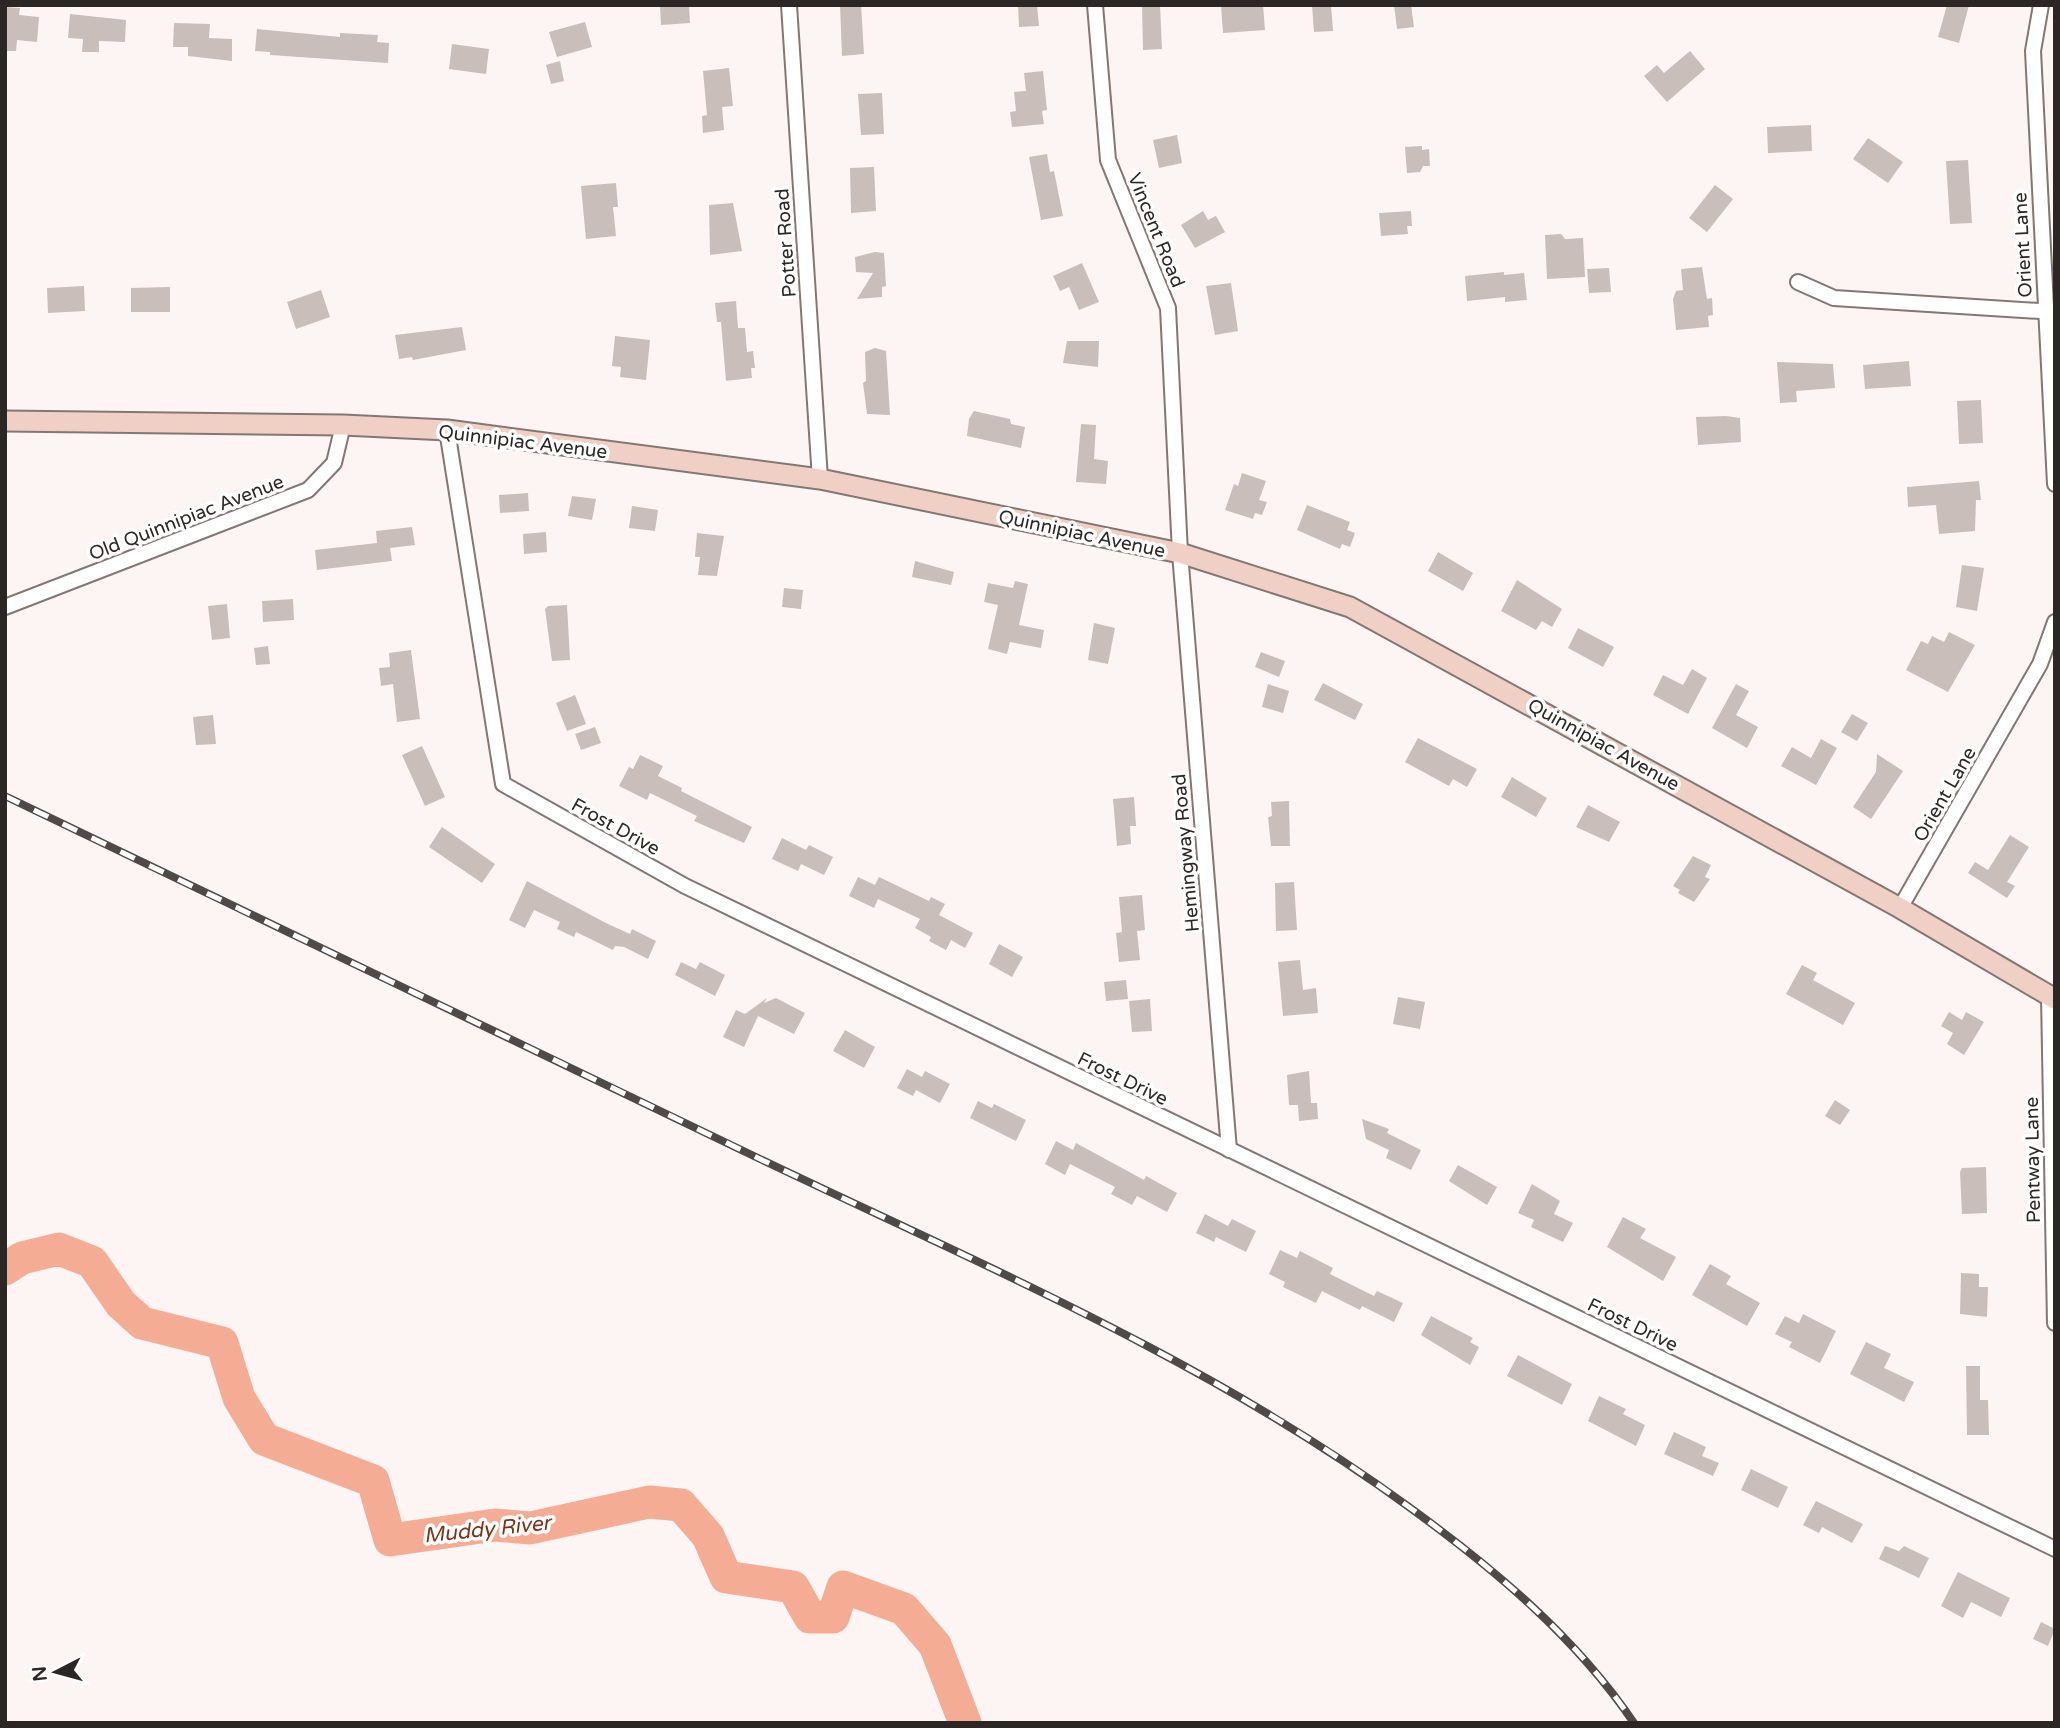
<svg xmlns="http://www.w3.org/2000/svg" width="2060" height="1728" viewBox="0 0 2060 1728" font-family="'Varela Round',sans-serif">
	<rect width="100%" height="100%" fill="#fdf5f3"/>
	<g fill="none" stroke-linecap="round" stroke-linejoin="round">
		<path stroke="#f5ac94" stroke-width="33" d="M5 1269 22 1258 59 1249 92 1262 121 1304 142 1323 222 1343 239 1398 264 1439 373 1481 390 1540 495 1525 530 1528 649 1502 681 1505 708 1536 726 1577 793 1587 810 1617H833L843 1587 904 1609 935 1645 965 1723"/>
	</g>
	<g fill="#cabeba">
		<path d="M660 5H689L690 23 661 25Z"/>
		<path d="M840 5H861L864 54 842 56Z"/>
		<path d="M1018 5H1037L1039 26 1019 27Z"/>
		<path d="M1142 5H1160L1162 49 1143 50Z"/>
		<path d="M1221 5H1263L1265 30 1223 33Z"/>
		<path d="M1312 5H1331L1333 31 1314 32Z"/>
		<path d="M1394 5H1411L1414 27 1397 29Z"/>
		<path d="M1947 5H1969L1959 43 1938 37Z"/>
		<path d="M5 7 20 8 19 15 39 17 37 42 17 40 16 51H5Z"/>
		<path d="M70 14 126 20 125 42 99 41V52H82L83 39 68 38Z"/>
		<path d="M585 22 592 47 557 57 549 32Z"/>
		<path d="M174 23 210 24 209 38 232 39V61L188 56V47H173Z"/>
		<path d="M257 29 340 37V33L378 35 377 42 389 43 388 63 270 55V52L255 51Z"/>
		<path d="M452 44 489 49 486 74 449 69Z"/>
		<path d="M1690 51 1705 69 1667 102 1644 76 1657 65 1664 73Z"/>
		<path d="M560 61 564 81 551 84 546 65Z"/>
		<path d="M729 68 733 106 722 107 724 130 703 133 702 116 707 115 703 71Z"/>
		<path d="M1043 71 1047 110 1042 111 1044 124 1012 127 1010 112 1016 111 1014 92 1026 91 1024 73Z"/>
		<path d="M882 93 884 134 861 135 858 94Z"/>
		<path d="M1811 125 1812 151 1768 153 1767 127Z"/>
		<path d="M1177 135 1182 163 1159 168 1153 140Z"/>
		<path d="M1868 138 1903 162 1888 183 1853 159Z"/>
		<path d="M1422 146V150L1429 149 1430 166H1423L1420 172 1407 173 1405 147Z"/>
		<path d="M1047 154 1050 172 1054 171 1063 216 1041 220 1029 157Z"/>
		<path d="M1968 160 1972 223 1950 224 1946 161Z"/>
		<path d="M874 167 876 211 851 213 850 168Z"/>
		<path d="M616 183 618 207H613L616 236 586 239 581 186Z"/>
		<path d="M1715 185 1733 199 1707 232 1689 218Z"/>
		<path d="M733 203 742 251 710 255 709 205Z"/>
		<path d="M1203 211 1208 220 1216 216 1225 232 1195 248 1181 225Z"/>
		<path d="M1411 211 1412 226H1407L1408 234 1381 236 1379 213Z"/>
		<path d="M1561 234 1565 239 1583 238 1585 277 1547 279 1545 235Z"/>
		<path d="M875 252 884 253 886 286 882 287V297L857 299 873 273 856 272 855 257Z"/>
		<path d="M1082 263 1099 302 1079 310 1069 287 1060 291 1053 276Z"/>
		<path d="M1702 267 1707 299 1712 298 1713 315 1708 316 1709 327 1676 330 1673 299 1676 291 1683 290 1681 269Z"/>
		<path d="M1609 268 1611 292 1589 293 1587 269Z"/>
		<path d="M1504 272V275L1524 273 1527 300 1505 302V297L1467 301 1465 276Z"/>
		<path d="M1231 283 1238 331 1215 335 1206 286Z"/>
		<path d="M84 286 85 311 48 313 47 288Z"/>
		<path d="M170 287V312H131V288Z"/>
		<path d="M321 290 330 317 296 329 287 302Z"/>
		<path d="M736 301 738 328H745L747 352 753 351 755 368H751L752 378 726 381 721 322H717L715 303Z"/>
		<path d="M462 327 466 350 413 360 412 357 399 359 395 335Z"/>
		<path d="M615 336 650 340 646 380 620 377 621 367 612 366Z"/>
		<path d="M1067 341H1099L1098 367 1063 363Z"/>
		<path d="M875 348 886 351 890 415 867 414 863 383 866 381 865 352Z"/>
		<path d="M1909 361 1911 386 1865 389 1863 365Z"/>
		<path d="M1777 362 1833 364 1835 388 1796 391 1797 402 1780 403Z"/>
		<path d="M1981 400 1983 443 1959 444 1957 401Z"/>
		<path d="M974 411 1010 419 1011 424 1025 427 1021 448 967 436 969 419Z"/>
		<path d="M1726 416 1740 418 1741 442 1698 445 1696 417Z"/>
		<path d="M1081 424 1096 425 1094 459 1108 461 1106 484 1076 482Z"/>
		<path d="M1242 473 1266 481 1259 500 1267 502 1262 515 1255 513 1253 519 1225 510 1234 484 1238 486Z"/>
		<path d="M1979 481 1981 500H1976L1975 531 1939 534 1936 505 1908 507 1907 487Z"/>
		<path d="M528 493 529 511 500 513 499 495Z"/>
		<path d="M572 496 596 499 592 520 568 516Z"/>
		<path d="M1307 505 1350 522 1347 530 1355 533 1350 547 1342 544 1340 549 1297 530Z"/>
		<path d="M632 506 658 510 655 531 629 528Z"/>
		<path d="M412 527 415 545 390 548 392 561 317 570 315 550 377 543 376 531Z"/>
		<path d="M546 532 547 552 524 554 523 534Z"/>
		<path d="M697 533 724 536 717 576 698 575 700 557H695Z"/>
		<path d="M1438 552 1473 573 1463 591 1428 571Z"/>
		<path d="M915 561 954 572 951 585 912 577Z"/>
		<path d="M1962 565 1984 568 1977 611 1956 607Z"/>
		<path d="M1517 580 1562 609 1552 627 1542 621 1536 630 1501 611Z"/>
		<path d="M1015 581 1028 584 1019 625 1044 630 1041 648 1010 642 1007 654 988 649 998 605 984 602 988 583 1013 588Z"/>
		<path d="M784 588 803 590 801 609 782 607Z"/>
		<path d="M293 599 294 620 263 622 262 601Z"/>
		<path d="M227 604 230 638 212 640 208 606Z"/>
		<path d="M567 605 570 660 552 661 545 609 548 606Z"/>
		<path d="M1094 623 1115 628 1108 664 1088 660Z"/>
		<path d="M1578 628 1614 647 1603 667 1568 648Z"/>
		<path d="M1949 632 1975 645 1948 692 1906 670 1921 641 1928 644 1932 636 1944 642Z"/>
		<path d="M268 646 270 664 256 665 254 648Z"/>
		<path d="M411 650 420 719 397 722 393 684 381 686 379 668 390 667 389 653Z"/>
		<path d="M1261 652 1285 661 1279 677 1255 667Z"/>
		<path d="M1692 669 1707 678 1688 714 1653 695 1663 675 1683 685Z"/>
		<path d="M1323 683 1363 704 1355 720 1314 700Z"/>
		<path d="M1268 684 1289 691 1283 713 1262 707Z"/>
		<path d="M1736 684 1749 691 1736 715 1758 727 1747 748 1712 728Z"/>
		<path d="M575 695 586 724 567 731 556 703Z"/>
		<path d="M1852 714 1868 723 1857 741 1841 732Z"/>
		<path d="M213 715 216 744 196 745 193 717Z"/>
		<path d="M595 727 601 743 581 750 575 734Z"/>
		<path d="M1418 738 1477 769 1467 787 1453 779 1449 786 1405 762Z"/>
		<path d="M1821 739 1837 748 1816 785 1781 766 1792 747 1811 758Z"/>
		<path d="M422 746 445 797 425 806 402 755Z"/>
		<path d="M1877 754 1903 771 1871 819 1853 807 1876 772Z"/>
		<path d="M640 755 663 766 658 776 682 788 681 791 752 827 744 843 694 821 697 816 650 793 647 800 619 786 629 767 633 769Z"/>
		<path d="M1512 777 1547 798 1536 817 1501 797Z"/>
		<path d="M1134 797 1136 826H1130L1131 844 1117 846 1113 799Z"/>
		<path d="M1289 801 1290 846H1271L1268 817 1272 816 1271 802Z"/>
		<path d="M1588 805 1620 822 1609 842 1576 827Z"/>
		<path d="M442 827 495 864 482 883 429 847Z"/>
		<path d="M2010 835 2029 847 2007 882 2015 886 2007 898 1968 873 1975 862 1988 870Z"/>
		<path d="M782 838 806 850 809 845 833 857 824 875 801 864 798 871 772 859Z"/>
		<path d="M1693 856 1711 865 1705 877 1710 879 1694 902 1678 893 1680 890 1673 886Z"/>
		<path d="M858 877 875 885 879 877 929 901 931 897 945 904 939 915 973 933 965 948 951 940 946 950 929 941 931 937 915 928 920 919 878 899 874 908 849 896Z"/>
		<path d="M527 881 606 923 630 934 632 929 656 941 648 959 624 947 615 946 613 950 576 932 574 937 557 929 560 922 534 910 525 928 509 920Z"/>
		<path d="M1294 882 1297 930 1276 931 1275 883Z"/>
		<path d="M1142 895 1145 930 1137 931 1140 960 1119 962 1116 933 1122 932 1119 897Z"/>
		<path d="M999 944 1023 957 1012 977 989 964Z"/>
		<path d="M1300 960 1303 990 1316 988 1318 1013 1283 1016 1278 962Z"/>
		<path d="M681 962 696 969 700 962 725 975 715 996 675 975Z"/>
		<path d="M1802 965 1817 973 1813 980 1855 1003 1843 1025 1786 994Z"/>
		<path d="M1126 980 1128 999 1106 1001 1104 982Z"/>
		<path d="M1398 997 1425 1002 1420 1029 1393 1024Z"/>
		<path d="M767 998 764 1003 776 998 805 1013 794 1034 758 1016 744 1047 723 1037 736 1010 745 1014Z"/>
		<path d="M1150 999 1152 1031 1132 1032 1129 1001Z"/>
		<path d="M1949 1012 1962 1020 1966 1012 1984 1022 1964 1055 1947 1044 1953 1033 1941 1026Z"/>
		<path d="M845 1030 875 1047 864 1068 833 1051Z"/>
		<path d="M907 1069 922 1077 925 1071 950 1084 940 1103 916 1090 913 1096 897 1088Z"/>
		<path d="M1309 1071 1311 1103H1317L1318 1119 1299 1121 1298 1105H1289L1287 1075Z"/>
		<path d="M1835 1100 1850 1110 1840 1125 1825 1116Z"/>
		<path d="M978 1101 992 1108 994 1104 1026 1120 1016 1141 970 1118Z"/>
		<path d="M1362 1119 1389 1129 1387 1133 1421 1150 1411 1170 1386 1158 1389 1150 1366 1139Z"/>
		<path d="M1056 1141 1073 1150 1076 1143 1144 1180 1146 1176 1177 1193 1167 1212 1137 1196 1132 1205 1111 1194 1115 1187 1070 1164 1065 1175 1045 1164Z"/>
		<path d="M1458 1165 1497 1187 1487 1205 1449 1181Z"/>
		<path d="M1986 1167 1987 1213 1962 1214 1960 1172 1962 1168Z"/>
		<path d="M1532 1184 1560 1201 1554 1214 1573 1223 1563 1242 1531 1227 1534 1220 1518 1213Z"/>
		<path d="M1205 1214 1228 1226 1232 1219 1256 1231 1246 1252 1216 1237 1214 1242 1196 1233Z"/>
		<path d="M1623 1217 1646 1229 1640 1238 1676 1257 1663 1281 1607 1247Z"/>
		<path d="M1280 1250 1297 1258 1300 1251 1333 1268 1330 1274 1374 1296 1377 1291 1403 1303 1394 1322 1362 1306 1360 1310 1322 1291 1316 1303 1283 1287 1285 1282 1269 1274Z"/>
		<path d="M1710 1264 1731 1276 1726 1284 1760 1303 1747 1326 1692 1295Z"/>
		<path d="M1961 1273 1979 1274V1287H1988L1987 1317 1960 1314Z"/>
		<path d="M1803 1314 1836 1331 1820 1363 1789 1347 1792 1342 1775 1334 1785 1316 1799 1323Z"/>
		<path d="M1431 1316 1473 1338 1470 1342 1479 1347 1470 1365 1421 1335Z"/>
		<path d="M1866 1342 1891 1354 1884 1368 1914 1382 1904 1402 1850 1374Z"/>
		<path d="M1518 1355 1572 1384 1562 1405 1507 1376Z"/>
		<path d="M1966 1366H1980V1400H1988L1989 1435H1967Z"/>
		<path d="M1599 1396 1626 1409 1623 1414 1645 1425 1636 1446 1588 1421Z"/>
		<path d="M1674 1432 1706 1447 1702 1456 1719 1463 1713 1476 1664 1454Z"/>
		<path d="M1751 1469 1788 1487 1778 1508 1741 1490Z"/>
		<path d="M1816 1501 1863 1524 1852 1543 1822 1527 1819 1533 1803 1525Z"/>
		<path d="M1885 1546 1899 1551 1904 1546 1929 1558 1919 1578 1879 1559Z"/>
		<path d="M1958 1572 2010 1598 2001 1617 1971 1602 1963 1618 1941 1606Z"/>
		<path d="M2041 1622 2055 1629 2048 1646 2033 1639Z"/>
	</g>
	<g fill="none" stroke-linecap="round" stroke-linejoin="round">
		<g stroke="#837773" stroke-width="18">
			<g id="street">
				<path d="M789 5 820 479"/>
				<path d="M1095 5 1108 160 1168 308 1180 553 1229 1150"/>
				<path d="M2041 5 2033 51 2055 484"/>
				<path d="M1798 282 1834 298 2055 312"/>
				<path d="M447 430 503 784 685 886 2055 1549"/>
				<path d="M5 607 308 490 334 463 343 425"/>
				<path d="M1900 908 2040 664 2055 622"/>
				<path d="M2049 996 2055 1323"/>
			</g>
		</g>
		<g stroke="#837773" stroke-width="23">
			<path id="secondary" d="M5 421 343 425 447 430 820 479 1180 553 1350 607 1900 908 2055 999"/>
		</g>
		<use href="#street" stroke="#fff" stroke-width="14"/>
		<use href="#secondary" stroke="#f0d0c5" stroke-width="19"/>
		<g stroke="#4f4a48" stroke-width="8">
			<path id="rail" d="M5 796C256 917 507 1037 758 1158 980 1264 1210 1361 1409 1507 1493 1568 1575 1636 1634 1723"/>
		</g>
		<use href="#rail" stroke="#fff" stroke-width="5" stroke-dasharray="16" stroke-linecap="butt"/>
	</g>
	<g text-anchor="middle" stroke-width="7" stroke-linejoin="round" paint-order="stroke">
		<g font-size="19" fill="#2c2725" stroke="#fff">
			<text transform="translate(1157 230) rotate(68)" y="7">Vincent Road</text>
			<text transform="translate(785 243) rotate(-94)" y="7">Potter Road</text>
			<text transform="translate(2022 245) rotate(-93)" y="7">Orient Lane</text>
			<text transform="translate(523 441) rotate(7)" y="7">Quinnipiac Avenue</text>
			<text transform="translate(186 517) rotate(-21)" y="7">Old Quinnipiac Avenue</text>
			<text transform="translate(1082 533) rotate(12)" y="7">Quinnipiac Avenue</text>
			<text transform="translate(1604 744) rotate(29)" y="7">Quinnipiac Avenue</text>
			<text transform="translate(1944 794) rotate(-60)" y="7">Orient Lane</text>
			<text transform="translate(616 826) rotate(29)" y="7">Frost Drive</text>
			<text transform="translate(1185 853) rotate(-95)" y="7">Hemingway Road</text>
			<text transform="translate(1123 1078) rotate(26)" y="7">Frost Drive</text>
			<text transform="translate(2032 1160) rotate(-91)" y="7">Pentway Lane</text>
			<text transform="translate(1633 1324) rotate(26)" y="7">Frost Drive</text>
		</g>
		<g font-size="21" font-style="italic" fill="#813216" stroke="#fff">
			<text transform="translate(487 1529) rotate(-6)" y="7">Muddy River</text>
		</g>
	</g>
	<rect width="2060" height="1728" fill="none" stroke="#2c2725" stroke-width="14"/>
	<g transform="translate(56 1672) rotate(264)" stroke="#ffffff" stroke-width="5" paint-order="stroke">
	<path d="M0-5L12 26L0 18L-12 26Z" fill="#2c2725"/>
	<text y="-10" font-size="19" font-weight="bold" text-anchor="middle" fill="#2c2725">N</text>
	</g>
</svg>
